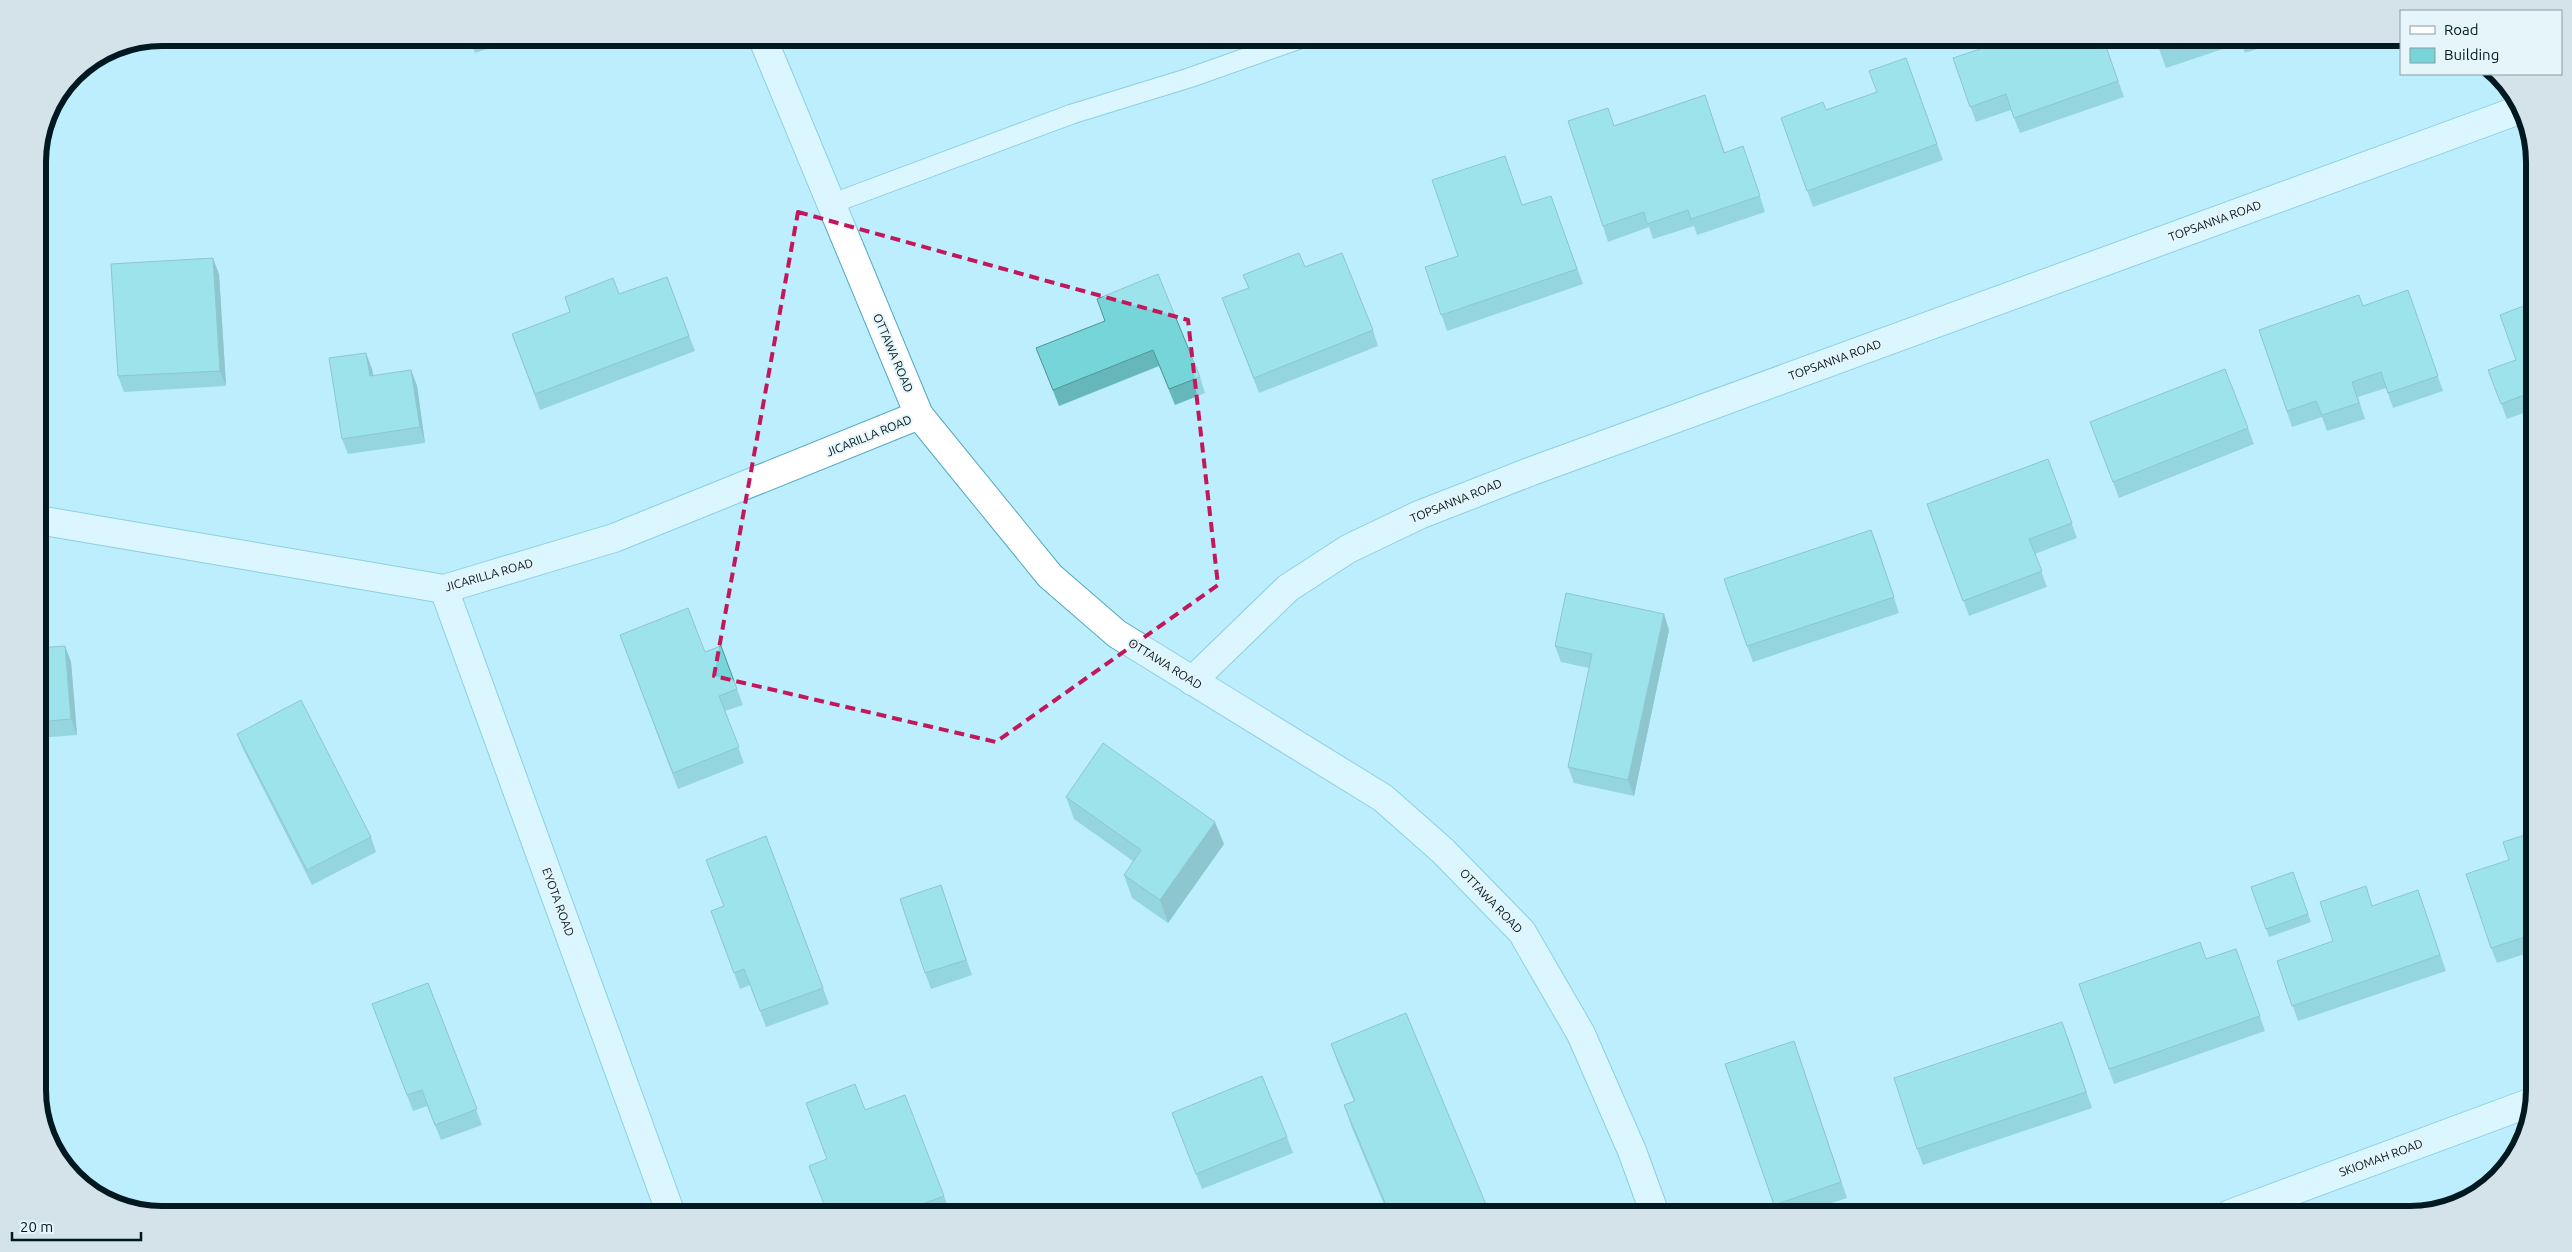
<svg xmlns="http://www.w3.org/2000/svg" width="2572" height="1252" viewBox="0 0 2572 1252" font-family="Ubuntu,sans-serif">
	<rect width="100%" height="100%" fill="#bdeefd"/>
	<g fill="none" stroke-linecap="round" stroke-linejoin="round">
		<g stroke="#51a9c1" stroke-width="21">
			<path id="lane" d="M831 204 1072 114 1189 78 1305 37"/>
		</g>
		<g stroke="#51a9c1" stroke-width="30">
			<g id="street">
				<path d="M762 37 919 415 1050 576 1117 634 1383 798 1443 851 1522 932 1581 1034 1632 1151 1655 1214"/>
				<path d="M38 520 444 589 614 538 919 415"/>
				<path d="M444 589 671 1214"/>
				<path d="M1192 681 1288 588 1348 549 1419 515 1532 471 2519 110"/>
				<path d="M2230 1214 2532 1102"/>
			</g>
		</g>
		<use href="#lane" stroke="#fff" stroke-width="19"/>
		<use href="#street" stroke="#fff" stroke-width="28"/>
	</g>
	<g fill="#65b7ba">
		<path d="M470 38H521L475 53Z"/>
		<path d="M2103 38 2124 97 2020 133 2011 110 1976 122 1953 58 2077 39Z"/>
		<path d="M2155 38H2293L2245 53 2241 43 2166 68Z"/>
		<path d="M1906 58 1943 160 1813 207 1781 118 1826 110 1877 92Z"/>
		<path d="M1705 95 1725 153 1749 162 1765 212 1697 235 1694 226 1653 239 1649 227 1608 242 1603 226 1615 125Z"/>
		<path d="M1551 196 1583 284 1447 331 1425 267 1458 256 1523 205Z"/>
		<path d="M1305 267 1373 330 1378 346 1259 393 1222 298 1248 288 1243 275Z"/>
		<path d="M219 274 226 386 124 392 118 376Z"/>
		<path d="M667 277 695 351 540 410 512 334Z"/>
		<path d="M2408 290 2443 391 2393 408 2386 388 2358 397 2365 419 2327 431 2322 417 2292 427 2259 330 2363 306Z"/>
		<path d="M1097 299 1200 377 1205 393 1175 405 1159 366 1059 406 1036 348 1105 321Z"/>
		<path d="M2534 302V409L2507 419 2488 370 2516 360Z"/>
		<path d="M372 369 373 376 411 370 417 386 425 443 348 454 342 439Z"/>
		<path d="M2090 422 2248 428 2254 444 2119 498Z"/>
		<path d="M2048 459 2077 538 2035 554 2047 587 1969 616 1927 504Z"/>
		<path d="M1871 530 1899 613 1753 662 1747 646Z"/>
		<path d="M1669 630 1634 796 1574 783 1568 767 1589 668 1561 662 1555 646Z"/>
		<path d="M620 635 705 652 721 646 743 705 725 711 744 763 678 789Z"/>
		<path d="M65 646 71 662 77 735 38 738V648Z"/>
		<path d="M237 734 371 837 376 852 312 885 243 749Z"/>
		<path d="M1066 797 1224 844 1168 923 1132 898 1124 875 1133 861 1074 819Z"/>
		<path d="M2534 832V951L2497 963 2491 948 2509 860Z"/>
		<path d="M766 836 829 1004 766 1027 750 985 740 989 711 911 723 907Z"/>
		<path d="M2293 872 2311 922 2269 937 2251 887Z"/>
		<path d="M941 885 972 975 931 989 925 973Z"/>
		<path d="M2418 890 2446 971 2298 1021 2277 961 2333 941 2373 906Z"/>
		<path d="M2236 949 2265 1031 2114 1084 2079 984 2206 959Z"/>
		<path d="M428 983 482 1125 441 1140 427 1106 413 1111 372 1004Z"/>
		<path d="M2068 1037 2092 1108 1923 1165 1917 1149Z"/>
		<path d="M1794 1041 1847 1198 1798 1214H1777L1725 1064Z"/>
		<path d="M1331 1044 1490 1214H1388L1352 1128 1344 1105 1354 1101 1339 1066Z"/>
		<path d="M865 1110 944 1196 950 1211 941 1214H827V1159Z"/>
		<path d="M1172 1113 1287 1137 1293 1153 1202 1189Z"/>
	</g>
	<g fill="#529597">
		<path d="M213 258 219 274 226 386 220 371Z"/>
		<path d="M366 353 372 369 376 392 370 376Z"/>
		<path d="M411 370 417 386 425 443 420 427Z"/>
		<path d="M1871 530 1877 545 1899 613 1894 597Z"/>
		<path d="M1664 614 1669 630 1634 796 1628 780Z"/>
		<path d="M65 646 71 662 77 735 71 719Z"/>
		<path d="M1215 822 1224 844 1168 923 1160 900Z"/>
	</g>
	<g fill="#75d5d8" stroke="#529597">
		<path d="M2013 38H2076L2077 39 2081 38H2103L2118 81 2014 118 2006 94 1970 107 1953 58Z"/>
		<path d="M2155 38H2181L2158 45Z"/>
		<path d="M1906 58 1937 144 1807 191 1781 118 1823 102 1826 110 1877 92 1869 71Z"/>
		<path d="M1705 95 1724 153 1743 146 1760 196 1691 219 1688 210 1647 224 1644 212 1603 226 1568 121 1608 108 1614 126Z"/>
		<path d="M1505 156 1522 205 1551 196 1577 269 1441 315 1425 267 1458 256 1432 180Z"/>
		<path d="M1299 253 1305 267 1342 253 1373 330 1254 378 1222 298 1249 288 1243 275Z"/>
		<path d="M213 258 220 371 118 376 111 264Z"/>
		<path d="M1158 274 1200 377 1169 389 1153 350 1053 390 1036 348 1105 321 1097 299Z"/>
		<path d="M667 277 689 336 535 394 512 334 570 312 565 297 613 278 619 294Z"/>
		<path d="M2408 290 2438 376 2388 393 2381 372 2352 382 2359 403 2322 415 2316 401 2287 411 2259 330 2359 295 2363 306Z"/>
		<path d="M2534 302V391L2501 404 2488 370 2516 360 2500 315Z"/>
		<path d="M366 353 370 376 411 370 420 427 342 439 329 358Z"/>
		<path d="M2225 369 2248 428 2113 482 2090 422Z"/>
		<path d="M2048 459 2072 523 2029 539 2042 571 1963 601 1927 504Z"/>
		<path d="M1871 530 1894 597 1747 646 1724 579Z"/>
		<path d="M1566 593 1664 614 1628 780 1568 767 1592 654 1555 646Z"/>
		<path d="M688 608 705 652 721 646 737 689 719 696 739 747 673 773 620 635Z"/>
		<path d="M65 646 71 719 38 722V648Z"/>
		<path d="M301 700 371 837 307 870 237 734Z"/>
		<path d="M1103 743 1215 822 1160 900 1124 875 1141 850 1066 797Z"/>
		<path d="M2534 832V934L2491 948 2466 874 2509 860 2503 842Z"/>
		<path d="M766 836 823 988 760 1011 744 969 734 973 711 911 724 906 706 860Z"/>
		<path d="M2293 872 2308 914 2266 929 2251 887Z"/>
		<path d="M941 885 966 960 925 973 900 899Z"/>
		<path d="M2366 886 2372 906 2418 890 2440 955 2292 1006 2277 961 2333 941 2320 902Z"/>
		<path d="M2200 942 2206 959 2236 949 2260 1016 2109 1069 2079 984Z"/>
		<path d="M428 983 477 1109 435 1125 422 1090 407 1095 372 1004Z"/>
		<path d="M1406 1013 1490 1214H1409L1405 1204 1389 1212 1344 1105 1355 1101 1331 1044Z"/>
		<path d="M2062 1022 2086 1092 1917 1149 1894 1078Z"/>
		<path d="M1794 1041 1841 1182 1774 1205 1725 1064Z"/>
		<path d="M1262 1076 1287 1137 1196 1174 1172 1113Z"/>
		<path d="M855 1084 865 1110 905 1095 944 1196 895 1214H828L809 1166 827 1159 806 1103Z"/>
	</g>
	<path d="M0 0H2572V1252H0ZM798 212 1188 320 1218 585 996 742 714 676Z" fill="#bdeefd" fill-opacity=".55" fill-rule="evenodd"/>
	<path fill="none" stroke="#c2185b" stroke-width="4" stroke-dasharray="10 6" stroke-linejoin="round" d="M798 212 1188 320 1218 585 996 742 714 676Z"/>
	<g text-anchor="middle" stroke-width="4" stroke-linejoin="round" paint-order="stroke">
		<g font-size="12" fill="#001820" stroke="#e5f5fa">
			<text transform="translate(2215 221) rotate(-20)" y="4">TOPSANNA ROAD</text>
			<text transform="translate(893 353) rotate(67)" y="4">OTTAWA ROAD</text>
			<text transform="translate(1835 360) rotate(-20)" y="4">TOPSANNA ROAD</text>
			<text transform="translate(869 436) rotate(-22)" y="4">JICARILLA ROAD</text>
			<text transform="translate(1456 501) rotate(-22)" y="4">TOPSANNA ROAD</text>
			<text transform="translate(489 575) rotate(-16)" y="4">JICARILLA ROAD</text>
			<text transform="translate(1165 664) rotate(32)" y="4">OTTAWA ROAD</text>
			<text transform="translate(1491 901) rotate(46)" y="4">OTTAWA ROAD</text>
			<text transform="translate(558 902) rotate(70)" y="4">EYOTA ROAD</text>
			<text transform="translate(2381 1158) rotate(-20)" y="4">SKIOMAH ROAD</text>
		</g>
	</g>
	<path d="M0 0H2572V1252H0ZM162 46H2410A116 116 0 0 1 2526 162V1090A116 116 0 0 1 2410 1206H162A116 116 0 0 1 46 1090V162A116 116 0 0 1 162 46Z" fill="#d3e3e9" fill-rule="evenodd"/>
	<path fill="none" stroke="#001820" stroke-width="6" d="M162 46H2410A116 116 0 0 1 2526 162V1090A116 116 0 0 1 2410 1206H162A116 116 0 0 1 46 1090V162A116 116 0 0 1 162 46Z"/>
	<rect x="2400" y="10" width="162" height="65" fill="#e5f5fa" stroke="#899da3"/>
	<rect x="2410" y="26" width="25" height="8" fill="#ffffff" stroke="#899da3"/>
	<text x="2444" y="35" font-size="15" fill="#001820">Road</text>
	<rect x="2410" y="48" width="25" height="15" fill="#75d5d8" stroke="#899da3"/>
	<text x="2444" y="60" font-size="15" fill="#001820">Building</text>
	<path d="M12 1232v8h129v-8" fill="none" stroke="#001820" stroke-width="2.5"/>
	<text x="20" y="1232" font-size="15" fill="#001820" stroke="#e5f5fa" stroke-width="4" paint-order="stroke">20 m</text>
</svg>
